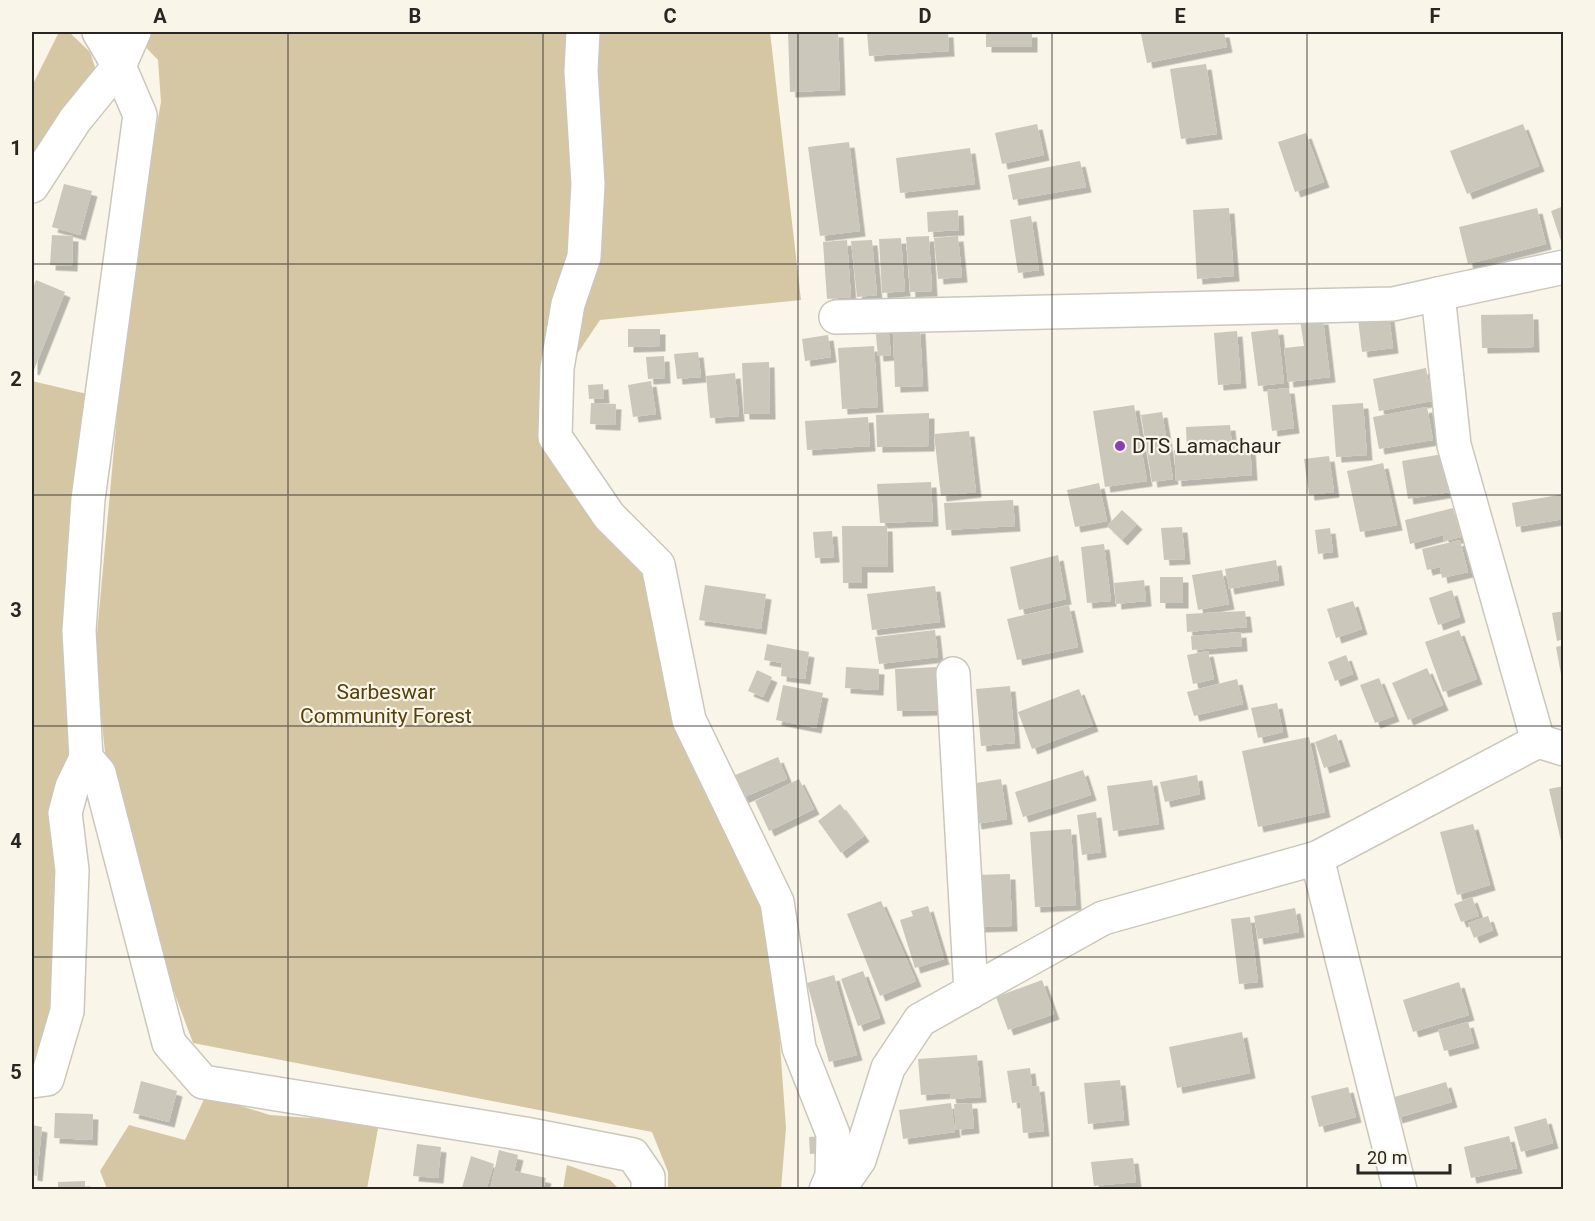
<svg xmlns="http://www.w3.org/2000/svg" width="1595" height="1221" viewBox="0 0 1595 1221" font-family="Roboto,sans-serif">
	<defs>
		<filter id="shadow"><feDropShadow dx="5.5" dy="5.5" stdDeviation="0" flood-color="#0004"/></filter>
	</defs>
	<rect width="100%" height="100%" fill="#faf5e9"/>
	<g fill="#d6c7a4">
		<path d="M59 32H69L90 52 97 73 32 167V86Z"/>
		<path d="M131 32H770L801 300 600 320 565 372 545 436 648 572 763 893 774 960 786 1128 781 1189H668V1172L652 1132 193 1043 143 908 106 762 95 655 130 275 161 102 158 60Z"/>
		<path d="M32 381 87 394 74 745 53 795 57 984 44 1050 32 1061Z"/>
		<path d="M206 1095 270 1115 379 1123 367 1189H107L100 1171 129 1125 185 1140Z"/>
		<path d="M567 1165 610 1180 619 1189H563Z"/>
	</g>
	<g fill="#cbc7bb" filter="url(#shadow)">
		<path d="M788 32H838L840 90 790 92Z"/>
		<path d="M867 32H948L949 51 869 56Z"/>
		<rect x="986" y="32" width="46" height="15"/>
		<path d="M1153 32H1224L1227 47 1147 63 1141 34Z"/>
		<path d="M1206 64 1217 134 1181 139 1170 69Z"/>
		<path d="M1037 124 1044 155 1002 164 995 133Z"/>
		<path d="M1523 124 1539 166 1467 194 1450 151Z"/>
		<path d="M1306 133 1324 182 1295 192 1278 142Z"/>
		<path d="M849 142 860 231 820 236 808 147Z"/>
		<path d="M970 148 975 184 900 193 896 158Z"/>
		<path d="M1080 161 1086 187 1013 200 1008 175Z"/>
		<path d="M64 184 92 191 80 235 52 227Z"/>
		<path d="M1564 206V247H1563L1551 211Z"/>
		<path d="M1229 208 1234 276 1197 279 1193 210Z"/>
		<path d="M1537 208 1546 244 1468 264 1459 227Z"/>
		<path d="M958 210 959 230 928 232 927 212Z"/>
		<path d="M1031 216 1039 270 1018 273 1010 220Z"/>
		<path d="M52 235 73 236 72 266 50 265Z"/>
		<path d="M929 236 932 291 910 292 906 237Z"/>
		<path d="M958 236 962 277 938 279 934 238Z"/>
		<path d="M901 238 905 291 882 293 879 239Z"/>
		<path d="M847 240 851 297 827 299 823 242Z"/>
		<path d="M872 240 877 295 857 297 851 241Z"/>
		<path d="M36 280 65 292 34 370 32 369V291Z"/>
		<path d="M1533 314 1534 347 1482 348 1481 315Z"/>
		<path d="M1389 316 1393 348 1362 352 1358 319Z"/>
		<path d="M1323 319 1330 377 1288 382 1284 348 1304 346 1300 320Z"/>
		<path d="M888 325 891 355 878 356 875 326Z"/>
		<path d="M920 328 923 386 895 387 893 329Z"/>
		<path d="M628 329H660V346L628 347Z"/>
		<path d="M1278 329 1284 383 1258 386 1251 332Z"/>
		<path d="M1237 331 1241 383 1218 385 1214 333Z"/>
		<path d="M828 335 831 357 805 361 802 339Z"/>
		<path d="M874 346 878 407 842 409 838 348Z"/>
		<path d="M698 352 701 377 677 379 674 354Z"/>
		<path d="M664 356 665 378 648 379 646 357Z"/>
		<path d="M769 362 770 414H744L742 363Z"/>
		<path d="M1426 368 1432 401 1379 411 1373 379Z"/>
		<path d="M735 373 739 416 710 418 706 376Z"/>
		<path d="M651 381 656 414 633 417 628 385Z"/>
		<path d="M603 384 604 398 589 399 588 385Z"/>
		<path d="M1289 388 1294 428 1272 431 1267 390Z"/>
		<path d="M591 403 616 404 615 425 590 424Z"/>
		<path d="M1363 403 1367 455 1336 457 1332 405Z"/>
		<path d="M1134 405 1147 481 1105 487 1093 411Z"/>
		<path d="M1427 407 1433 440 1379 449 1373 417Z"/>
		<path d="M1162 412 1173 479 1152 482 1141 415Z"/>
		<path d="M929 413V446L877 447 876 415Z"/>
		<path d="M868 417 870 446 807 450 805 421Z"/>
		<path d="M1230 425 1232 446 1250 445 1252 475 1176 481 1174 450H1187L1186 427Z"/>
		<path d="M969 431 976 492 941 496 934 434Z"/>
		<path d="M1443 454 1450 492 1408 499 1402 461Z"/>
		<path d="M1329 456 1334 492 1309 495 1304 459Z"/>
		<path d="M1383 463 1397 525 1360 532 1347 471Z"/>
		<path d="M931 482 933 521 880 523 877 484Z"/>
		<path d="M1099 483 1107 521 1075 527 1067 490Z"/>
		<path d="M1564 494V519L1516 527 1512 503Z"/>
		<path d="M1013 500 1015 526 946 530 944 503Z"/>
		<path d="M1453 508 1461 537 1444 541 1443 535 1410 544 1405 520Z"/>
		<path d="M1122 510 1137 524 1122 540 1107 526Z"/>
		<path d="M842 526H887L888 567H862V583H843Z"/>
		<path d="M1182 527 1185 559 1164 560 1161 528Z"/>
		<path d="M1330 528 1333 552 1318 554 1315 530Z"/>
		<path d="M832 531 834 557 815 558 813 532Z"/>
		<path d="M1460 540 1468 572 1442 578 1440 567 1427 570 1422 549Z"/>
		<path d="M1104 544 1111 601 1087 603 1081 547Z"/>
		<path d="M1058 555 1066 599 1019 610 1010 567Z"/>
		<path d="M1276 560 1279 580 1229 589 1225 569Z"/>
		<path d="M1222 570 1229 604 1198 610 1192 575Z"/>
		<rect x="1160" y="577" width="23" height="26"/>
		<path d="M1144 580 1146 601 1116 604 1114 583Z"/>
		<path d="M705 585 766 594 761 629 699 620Z"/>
		<path d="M935 586 940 622 872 630 867 594Z"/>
		<path d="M1452 590 1460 617 1438 625 1429 598Z"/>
		<path d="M1353 601 1362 629 1336 638 1327 609Z"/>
		<path d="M1069 605 1078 647 1017 660 1007 619Z"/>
		<path d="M1245 611 1247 627 1187 632 1186 614Z"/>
		<path d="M1564 611V639L1557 641 1552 613Z"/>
		<path d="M935 630 938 657 879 664 875 637Z"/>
		<path d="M1459 630 1477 679 1443 692 1425 642Z"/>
		<path d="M1241 632 1242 646 1192 650 1191 636Z"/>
		<path d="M767 644 809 652 805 679 781 676 782 663 764 660Z"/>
		<path d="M1564 645V680H1562L1556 647Z"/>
		<path d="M1208 651 1214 679 1193 684 1187 655Z"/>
		<path d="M1346 655 1353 674 1335 681 1328 662Z"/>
		<path d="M846 667 879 669 878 690 845 688Z"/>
		<path d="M938 667 939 710 897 711 895 669Z"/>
		<path d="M1427 668 1443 705 1408 720 1392 683Z"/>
		<path d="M757 670 772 677 763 697 748 691Z"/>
		<path d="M1379 678 1394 716 1375 723 1360 685Z"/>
		<path d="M1237 679 1243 704 1194 716 1187 692Z"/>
		<path d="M783 685 823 693 816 728 776 720Z"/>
		<path d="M1010 686 1015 743 981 746 976 689Z"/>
		<path d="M1079 689 1093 726 1032 749 1018 712Z"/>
		<path d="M1277 703 1283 732 1258 738 1251 708Z"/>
		<path d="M1336 734 1345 761 1324 768 1315 742Z"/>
		<path d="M1309 737 1325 812 1258 827 1242 751Z"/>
		<path d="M778 757 787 779 742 798 733 776Z"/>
		<path d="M1083 770 1091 795 1023 817 1015 792Z"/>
		<path d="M1197 775 1200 794 1165 802 1160 782Z"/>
		<path d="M799 779 814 809 769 831 755 801Z"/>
		<path d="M1001 779 1007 819 976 824 970 784Z"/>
		<path d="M1152 780 1159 824 1113 831 1107 786Z"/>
		<path d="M1564 786V849L1563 850 1549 789Z"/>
		<path d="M840 804 864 836 841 853 818 821Z"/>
		<path d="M1096 812 1101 852 1082 855 1077 815Z"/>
		<path d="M1473 824 1490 885 1457 895 1440 832Z"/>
		<path d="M1071 829 1076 905 1035 907 1030 832Z"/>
		<path d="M1010 874 1012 926 976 927 974 875Z"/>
		<path d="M1472 897 1479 916 1461 922 1454 904Z"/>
		<path d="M881 901 916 981 880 996 847 914Z"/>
		<path d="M928 906 944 959 915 968 900 920 913 916 911 911Z"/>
		<path d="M1295 908 1299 932 1258 939 1254 916Z"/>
		<path d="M1488 916 1493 930 1474 938 1468 923Z"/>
		<path d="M1250 917 1258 982 1239 984 1231 919Z"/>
		<path d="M863 971 880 1018 858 1026 841 979Z"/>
		<path d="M834 975 857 1055 829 1062 807 983Z"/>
		<path d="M1042 980 1054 1014 1008 1030 996 997Z"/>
		<path d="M1459 982 1469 1015 1413 1032 1403 1000Z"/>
		<path d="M1468 1022 1474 1043 1444 1051 1438 1030Z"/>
		<path d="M1242 1032 1250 1073 1177 1088 1169 1047Z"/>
		<path d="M977 1055 981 1097 951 1099 950 1093 921 1095 918 1059Z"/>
		<path d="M1030 1068 1032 1087 1039 1086 1044 1131 1023 1133 1020 1102 1012 1103 1007 1071Z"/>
		<path d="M1120 1080 1124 1120 1088 1124 1084 1083Z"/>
		<path d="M141 1081 177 1091 169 1122 133 1113Z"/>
		<path d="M1446 1082 1452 1102 1397 1118 1391 1098Z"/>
		<path d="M1348 1087 1356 1117 1319 1127 1311 1096Z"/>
		<path d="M951 1103 955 1132 903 1139 899 1110Z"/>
		<path d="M972 1103 974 1128 956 1130 954 1104Z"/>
		<path d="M55 1113 93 1114 92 1140 54 1138Z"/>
		<path d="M1546 1118 1553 1143 1521 1152 1514 1127Z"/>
		<path d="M32 1125 42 1127 37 1176 32 1175Z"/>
		<path d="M823 1136 824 1153 810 1154 809 1137Z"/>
		<path d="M1509 1136 1517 1168 1471 1178 1464 1147Z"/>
		<path d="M417 1144 441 1147 438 1178 413 1176Z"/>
		<path d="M499 1150 518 1155 514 1171 546 1178 543 1190H490Z"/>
		<path d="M471 1156 494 1164 486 1190 462 1188Z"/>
		<path d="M1133 1158 1136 1182 1094 1186 1091 1162Z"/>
		<path d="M85 1181V1190H58V1182Z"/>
	</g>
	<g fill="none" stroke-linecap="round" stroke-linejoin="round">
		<g stroke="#ccc7bb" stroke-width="36">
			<g id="minor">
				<path d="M583 32 581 71 588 184 584 257 568 304 557 368 555 437 609 516 658 565 689 720 777 902 799 1048 833 1134 832 1176 826 1190"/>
				<path d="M32 186 75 120 119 66 134 32"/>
				<path d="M1438 294 1564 267"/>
				<path d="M836 317 1393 304 1438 294 1454 445 1538 741"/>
				<path d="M953 674 971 992"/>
				<path d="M86 758 79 631 88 499 140 115 119 66 99 32"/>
				<path d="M1317 858 1400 1190"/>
				<path d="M32 1081 47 1079 67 1011 72 870 65 813 72 787 86 758 99 773 169 1043 203 1082 525 1134 633 1155 648 1177V1190"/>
				<path d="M838 1190 859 1160 888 1068 920 1020 1103 918 1317 858 1538 741 1564 749"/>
			</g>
		</g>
		<use href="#minor" stroke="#fff" stroke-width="33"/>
	</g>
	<path fill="none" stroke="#282622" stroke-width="1.5" stroke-opacity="0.55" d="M288 32V1190M543 32V1190M798 32V1190M1052 32V1190M1307 32V1190M32 264H1564M32 495H1564M32 726H1564M32 957H1564"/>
	<circle fill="#8840b2" stroke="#faf5e9" stroke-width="2" cx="1120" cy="446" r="6"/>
	<g text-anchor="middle" stroke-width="4.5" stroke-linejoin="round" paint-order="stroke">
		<g font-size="21" fill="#282622" stroke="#faf5e9" text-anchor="start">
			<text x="1132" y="453">DTS Lamachaur</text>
		</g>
		<g font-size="21" fill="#55420b" stroke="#faf5e9">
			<text x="386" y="699">Sarbeswar<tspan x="386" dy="24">Community Forest</tspan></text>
		</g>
	</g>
	<rect width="1595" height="1221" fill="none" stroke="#faf5e9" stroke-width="66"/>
	<path d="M1358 1164v9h92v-9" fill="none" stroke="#282622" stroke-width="3"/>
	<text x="1367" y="1164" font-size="18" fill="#282622" stroke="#faf5e9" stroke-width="4.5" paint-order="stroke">20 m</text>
	<rect x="33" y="33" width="1529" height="1155" fill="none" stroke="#282622" stroke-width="2"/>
	<g font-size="20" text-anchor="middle" font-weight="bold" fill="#282622">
		<text x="160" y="23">A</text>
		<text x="415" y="23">B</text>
		<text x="670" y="23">C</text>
		<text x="925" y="23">D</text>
		<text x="1180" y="23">E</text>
		<text x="1435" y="23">F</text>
		<text x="16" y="155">1</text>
		<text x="16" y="386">2</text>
		<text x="16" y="617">3</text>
		<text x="16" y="848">4</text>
		<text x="16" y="1079">5</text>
	</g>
</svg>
